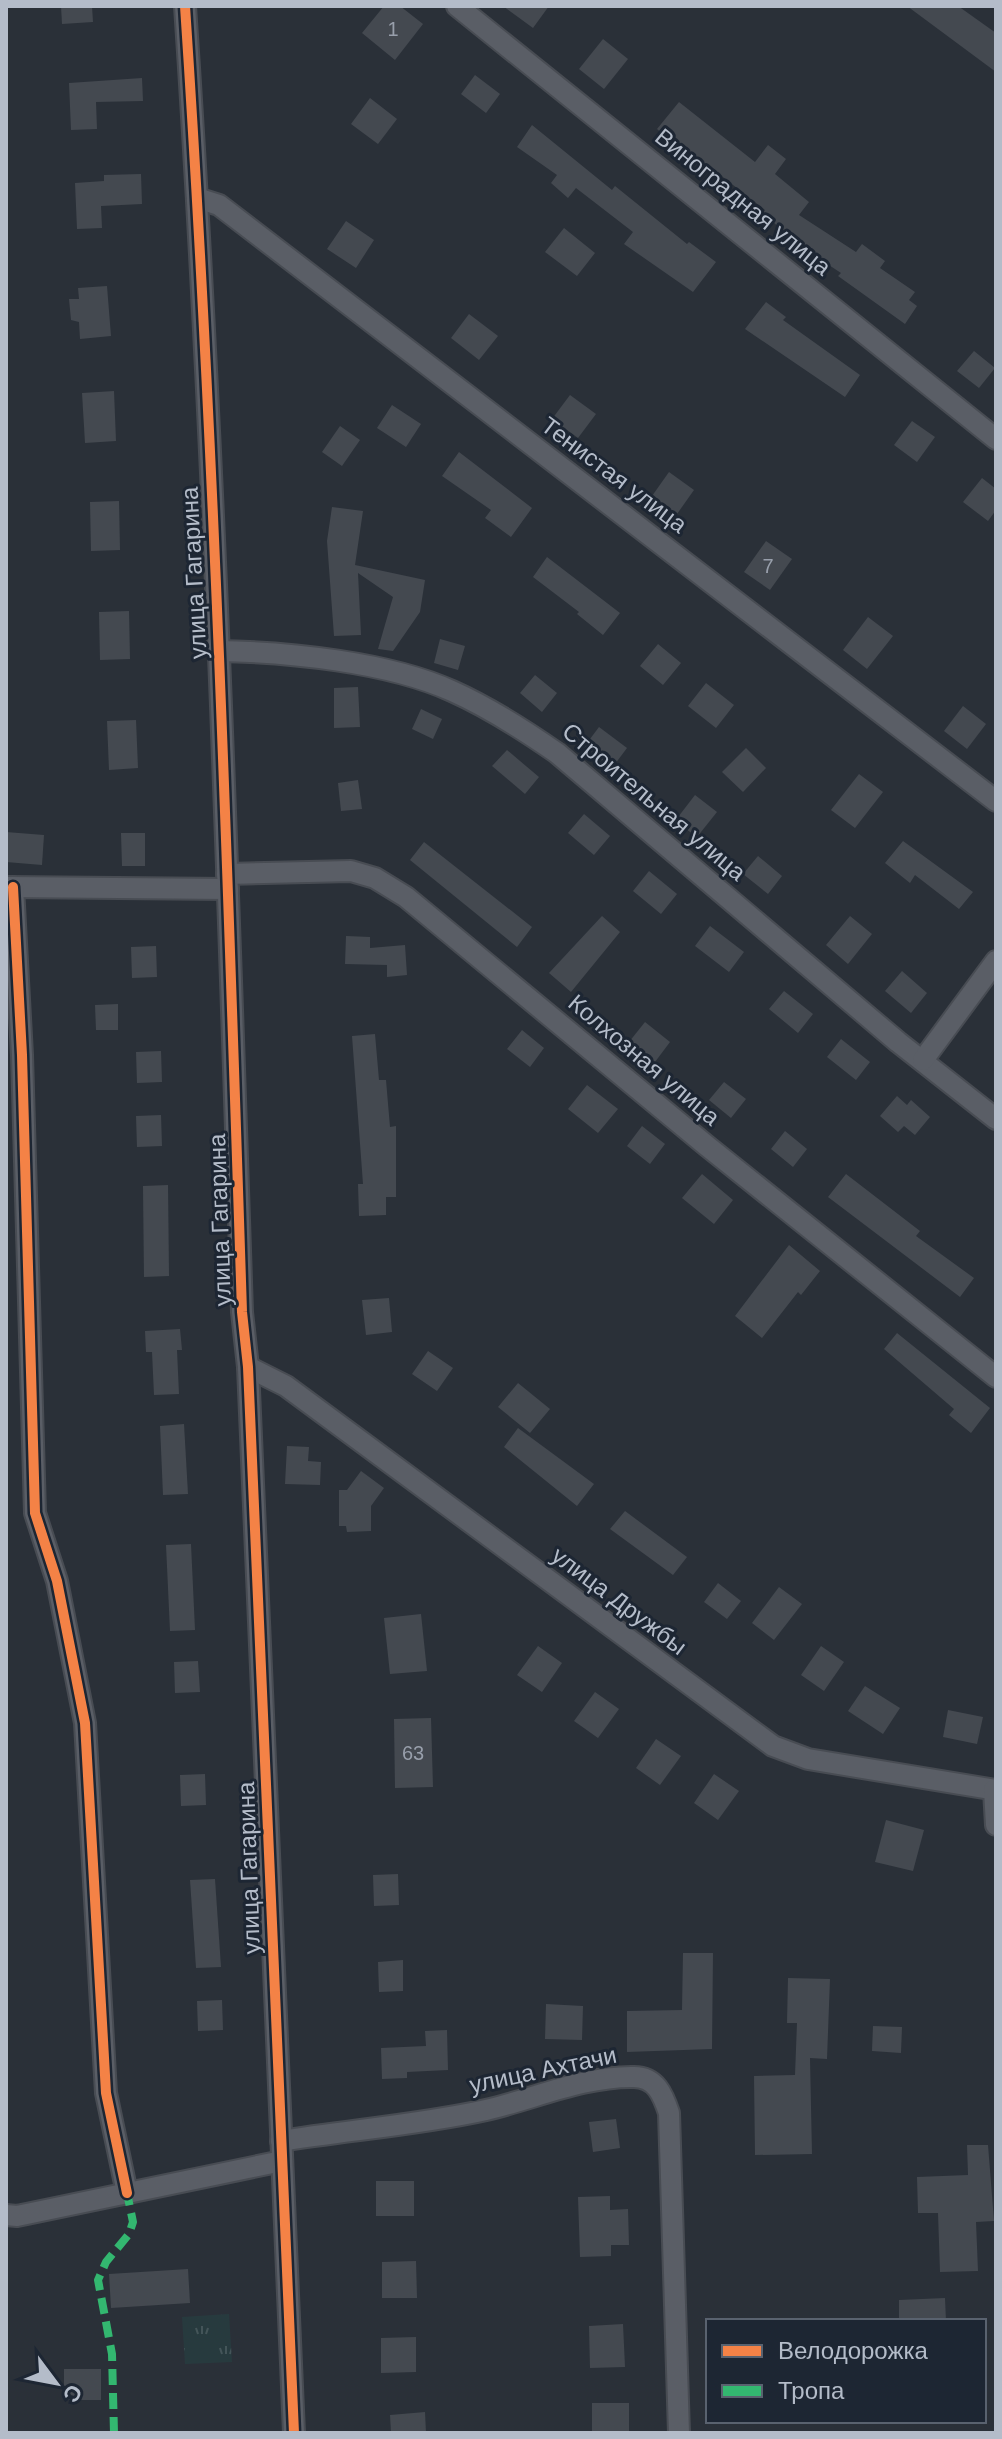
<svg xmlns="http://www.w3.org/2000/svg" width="1002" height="2439" viewBox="0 0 1002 2439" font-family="Helvetica,sans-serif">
	<defs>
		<pattern id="park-tufts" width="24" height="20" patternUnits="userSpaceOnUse" patternTransform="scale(2)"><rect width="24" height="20" fill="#273a3e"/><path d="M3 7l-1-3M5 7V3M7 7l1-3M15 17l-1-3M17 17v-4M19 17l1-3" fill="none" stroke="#445559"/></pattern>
	</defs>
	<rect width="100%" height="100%" fill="#2a3038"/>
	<path fill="url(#park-tufts)" d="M229 2314 232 2362 185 2364 182 2317Z"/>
	<g fill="#444950">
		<path d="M61 6H92L93 22 62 24Z"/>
		<path d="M384 6H400L423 24 395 60 362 33Z"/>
		<path d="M503 6H549L533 28Z"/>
		<path d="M907 6H958L996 33V72Z"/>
		<path d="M603 39 628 59 604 89 579 69Z"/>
		<path d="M475 75 500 94 486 113 461 94Z"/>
		<path d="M142 78 143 101 96 102 97 129 71 130 69 83Z"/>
		<path d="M370 98 397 119 378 144 351 124Z"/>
		<path d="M679 102 755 162 768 145 786 159 775 174 809 202 799 215 856 252 862 244 885 261 880 268 915 292 909 300 917 306 905 324 838 276 841 273 800 246 763 213 765 210 719 174 716 178 657 129Z"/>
		<path d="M532 125 612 190 615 186 687 244 689 242 716 262 693 292 624 244 633 232 576 188 568 198 551 183 557 175 517 147Z"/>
		<path d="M141 174 142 204 101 206 102 228 77 229 75 183 104 181V175Z"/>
		<path d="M346 221 374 240 356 268 327 249Z"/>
		<path d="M564 228 595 253 577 276 545 252Z"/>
		<path d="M107 286 111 336 80 339 79 322 71 320 69 299H79L78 288Z"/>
		<path d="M766 302 786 317 783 320 860 375 845 397 745 329Z"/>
		<path d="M469 314 498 336 479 360 451 338Z"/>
		<path d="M974 351 995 368 979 388 957 371Z"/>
		<path d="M114 391 116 441 85 443 82 393Z"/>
		<path d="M570 395 596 414 578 438 552 419Z"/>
		<path d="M392 405 421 424 406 447 377 428Z"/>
		<path d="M912 421 935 437 917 462 894 445Z"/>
		<path d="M340 426 360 440 342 466 322 452Z"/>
		<path d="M459 452 532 508 511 537 485 518 491 510 442 476Z"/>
		<path d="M669 472 694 490 677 514 652 496Z"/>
		<path d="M982 478 996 489V510L988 521 963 502Z"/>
		<path d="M119 501 120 550 91 551 90 502Z"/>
		<path d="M332 507 363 511 355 565 425 580 420 612 393 651 378 649 393 597 358 573 361 635 334 636 327 541Z"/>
		<path d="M766 541 792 559 770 590 744 572Z"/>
		<path d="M547 557 620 613 603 635 577 614 579 612 533 577Z"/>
		<path d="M129 611 130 659 100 660 99 612Z"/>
		<path d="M868 617 893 636 867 669 843 650Z"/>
		<path d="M440 639 465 646 458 670 434 663Z"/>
		<path d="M658 644 681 663 663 685 640 666Z"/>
		<path d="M535 675 557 693 542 712 520 693Z"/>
		<path d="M706 683 734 705 716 728 688 706Z"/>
		<path d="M358 687 360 727 334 728V688Z"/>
		<path d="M963 706 986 724 967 749 944 731Z"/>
		<path d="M421 709 442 719 433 739 412 729Z"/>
		<path d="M136 720 138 768 109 770 107 721Z"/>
		<path d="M599 727 627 748 612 768 584 747Z"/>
		<path d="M746 748 766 768 743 792 722 772Z"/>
		<path d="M507 750 539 777 525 794 492 766Z"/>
		<path d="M859 774 883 792 855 828 831 810Z"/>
		<path d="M358 780 362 809 341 811 338 783Z"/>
		<path d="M695 795 717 812 697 837 675 821Z"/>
		<path d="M584 814 610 836 594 855 568 833Z"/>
		<path d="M6 832 44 835 42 865 6 862Z"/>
		<path d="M121 833H145V866H122Z"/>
		<path d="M903 841 973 892 959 909 915 875 910 883 885 863Z"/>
		<path d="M424 842 532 927 517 947 410 860Z"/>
		<path d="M758 856 782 876 768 894 743 874Z"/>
		<path d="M649 871 677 894 661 914 633 891Z"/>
		<path d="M602 916 620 932 571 992 549 973Z"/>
		<path d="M850 916 872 934 848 964 826 945Z"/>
		<path d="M710 926 744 952 729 972 695 946Z"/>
		<path d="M346 936 370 937V948L405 945 407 975 387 977V965L345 964Z"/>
		<path d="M156 946 157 977 132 978 131 947Z"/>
		<path d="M902 971 927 993 911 1013 885 991Z"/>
		<path d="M784 991 813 1014 798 1033 769 1009Z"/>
		<path d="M118 1004V1030H96L95 1005Z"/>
		<path d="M645 1022 670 1042 655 1062 629 1042Z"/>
		<path d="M522 1030 544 1048 530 1067 507 1049Z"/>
		<path d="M375 1034 379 1080H386L390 1127 396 1126V1197H386V1215L359 1216 358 1184H363L352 1036Z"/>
		<path d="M841 1039 870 1062 856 1080 827 1057Z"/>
		<path d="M161 1051 162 1082 137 1083 136 1052Z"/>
		<path d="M724 1082 746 1099 731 1118 709 1100Z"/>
		<path d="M587 1085 618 1109 598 1133 568 1109Z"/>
		<path d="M897 1096 907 1105 911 1100 930 1117 915 1135 904 1126 898 1132 880 1116Z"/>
		<path d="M161 1115 162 1146 137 1147 136 1116Z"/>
		<path d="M642 1126 665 1144 650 1164 627 1146Z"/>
		<path d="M785 1131 807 1149 793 1167 771 1149Z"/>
		<path d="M702 1174 733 1200 714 1224 682 1198Z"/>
		<path d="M846 1174 920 1231 916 1236 974 1278 960 1297 828 1197Z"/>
		<path d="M168 1185 169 1276 144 1277 143 1186Z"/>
		<path d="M789 1245 820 1271 801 1295 798 1292 762 1338 735 1316Z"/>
		<path d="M389 1298 392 1332 366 1335 362 1300Z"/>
		<path d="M180 1329 182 1350H177L179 1394 154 1395 152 1352H146L145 1331Z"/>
		<path d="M897 1333 990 1408 971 1433 949 1415 954 1409 884 1349Z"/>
		<path d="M428 1351 453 1368 437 1391 412 1374Z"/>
		<path d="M518 1383 550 1409 530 1433 498 1407Z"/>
		<path d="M184 1424 188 1494 163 1495 160 1426Z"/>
		<path d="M518 1428 594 1484 577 1506 504 1447Z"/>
		<path d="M287 1446 309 1447 308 1461 321 1462 320 1485 285 1484Z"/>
		<path d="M361 1471 384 1488 371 1506V1531L347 1532 346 1526H339V1490H347Z"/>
		<path d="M625 1511 687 1557 673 1575 610 1529Z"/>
		<path d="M191 1544 195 1630 170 1631 166 1545Z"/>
		<path d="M718 1583 741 1601 727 1619 704 1602Z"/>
		<path d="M779 1587 802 1604 774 1640 752 1623Z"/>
		<path d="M421 1614 427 1671 390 1674 384 1618Z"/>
		<path d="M538 1646 562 1663 542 1692 517 1675Z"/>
		<path d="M821 1646 844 1662 824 1691 801 1675Z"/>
		<path d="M198 1661 200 1692 175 1693 174 1662Z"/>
		<path d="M865 1686 900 1708 883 1734 848 1711Z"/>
		<path d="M595 1692 619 1709 598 1738 574 1721Z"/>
		<path d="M948 1710 983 1717 977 1744 943 1737Z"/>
		<path d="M431 1718 433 1787 395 1788 394 1719Z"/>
		<path d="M656 1739 681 1756 660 1785 636 1768Z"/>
		<path d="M205 1774 206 1805 181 1806 180 1775Z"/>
		<path d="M714 1774 739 1791 718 1820 694 1803Z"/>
		<path d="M886 1820 924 1830 913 1871 875 1862Z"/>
		<path d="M398 1874 399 1905 374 1906 373 1875Z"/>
		<path d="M215 1879 221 1967 196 1968 190 1880Z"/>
		<path d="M683 1953H713L712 2049 627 2052V2011L682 2010Z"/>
		<path d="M403 1960V1991L379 1992 378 1962Z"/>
		<path d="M788 1978 830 1979 827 2059 810 2058 812 2154 755 2155 754 2076 795 2075 797 2023H787Z"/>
		<path d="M222 2000 223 2030 198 2031 197 2001Z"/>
		<path d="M546 2004 583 2006 582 2040 545 2039Z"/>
		<path d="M873 2026 902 2027 901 2053 872 2051Z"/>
		<path d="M447 2030 448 2070 407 2072V2078L382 2079 381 2048 426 2046 425 2031Z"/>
		<path d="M616 2119 620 2148 593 2152 589 2122Z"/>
		<path d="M967 2145H988L994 2221 976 2222 978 2271 940 2272 938 2213H918L917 2177 968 2175Z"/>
		<rect x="376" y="2181" width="38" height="35"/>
		<path d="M610 2196V2210L628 2209 629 2245H611V2256L580 2257 578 2197Z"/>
		<path d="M416 2261 417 2298H382V2262Z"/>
		<path d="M188 2269 190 2303 111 2308 109 2274Z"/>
		<path d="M945 2298 946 2321H899V2300Z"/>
		<path d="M623 2324 625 2367 590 2368 589 2326Z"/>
		<path d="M416 2337V2372L381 2373V2338Z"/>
		<rect x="64" y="2369" width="37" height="31"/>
		<rect x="592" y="2403" width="37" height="30"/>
		<path d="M425 2412 426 2433H391L390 2415Z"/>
	</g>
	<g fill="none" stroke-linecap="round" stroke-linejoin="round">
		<g stroke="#484c53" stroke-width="24">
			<g id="minor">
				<path d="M185 6C214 441 228 877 242 1312L248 1367 294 2433"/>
				<path d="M457 6 996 439"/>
				<path d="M197 198 219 205 996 801"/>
				<path d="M218 651C288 652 388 662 452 691 490 708 524 730 557 753L898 1042 996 1119"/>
				<path d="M227 874 351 871 375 878 406 897 707 1146 996 1377"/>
				<path d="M6 887 228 889"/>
				<path d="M13 887 22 1055 35 1513 57 1581 85 1723 106 2093 127 2193"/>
				<path d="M923 1060 996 961"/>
				<path d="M248 1367 286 1386 773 1746 808 1759 996 1790"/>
				<path d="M994 1790 996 1825"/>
				<path d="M281 2141C348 2130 419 2125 486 2110 534 2099 584 2076 634 2077 656 2077 663 2095 669 2113L679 2433"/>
				<path d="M6 2215 17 2216 282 2161"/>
			</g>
		</g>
		<use href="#minor" stroke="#5a5e66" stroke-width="20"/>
		<path stroke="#33b770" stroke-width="8" stroke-dasharray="16 8" stroke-linecap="butt" d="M114 2433 112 2354 98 2280 106 2262 129 2234 133 2222 127 2193"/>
		<g stroke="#1d2633" stroke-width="15">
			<g id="cycleway">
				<path d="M185 6C214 441 228 877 242 1312L248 1367 294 2433"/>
				<path d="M13 887 22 1055 35 1513 57 1581 85 1723 106 2093 127 2193"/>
			</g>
		</g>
		<use href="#cycleway" stroke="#f48246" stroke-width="10"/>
	</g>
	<g text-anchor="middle" stroke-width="6" stroke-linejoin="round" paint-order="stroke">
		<g font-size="20" fill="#989fab">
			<text x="393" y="36">1</text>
			<text x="768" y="573">7</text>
			<text x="413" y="1760">63</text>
		</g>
		<g font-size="24" fill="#b4bcc9" stroke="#1d2633">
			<text transform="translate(743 202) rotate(39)" y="8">Виноградная улица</text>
			<text transform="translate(614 475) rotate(37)" y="8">Тенистая улица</text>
			<text transform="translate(194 573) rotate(-93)" y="8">улица Гагарина</text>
			<text transform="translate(654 802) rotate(40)" y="8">Строительная улица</text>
			<text transform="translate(644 1060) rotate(40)" y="8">Колхозная улица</text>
			<text transform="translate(220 1220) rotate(-92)" y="8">улица Гагарина</text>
			<text transform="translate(619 1601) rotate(37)" y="8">улица Дружбы</text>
			<text transform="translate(249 1868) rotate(-92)" y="8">улица Гагарина</text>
			<text transform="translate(543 2070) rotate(-12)" y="8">улица Ахтачи</text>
		</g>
	</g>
	<rect width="1002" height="2439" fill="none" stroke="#b4bcc9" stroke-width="16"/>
	<rect x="706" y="2319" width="280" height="104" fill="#1d2633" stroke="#59626f" stroke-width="2"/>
	<rect x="722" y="2345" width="40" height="12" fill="#f48246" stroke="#59626f" stroke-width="2"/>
	<text x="778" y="2359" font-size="24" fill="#b4bcc9">Велодорожка</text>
	<rect x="722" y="2385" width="40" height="12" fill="#33b770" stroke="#59626f" stroke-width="2"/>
	<text x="778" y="2399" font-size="24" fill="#b4bcc9">Тропа</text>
	<g transform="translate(56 2383) rotate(122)" stroke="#1d2633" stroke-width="6" paint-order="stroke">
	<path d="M0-6L14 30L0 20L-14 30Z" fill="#b4bcc9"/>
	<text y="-12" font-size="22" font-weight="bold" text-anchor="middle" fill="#b4bcc9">С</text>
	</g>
</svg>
